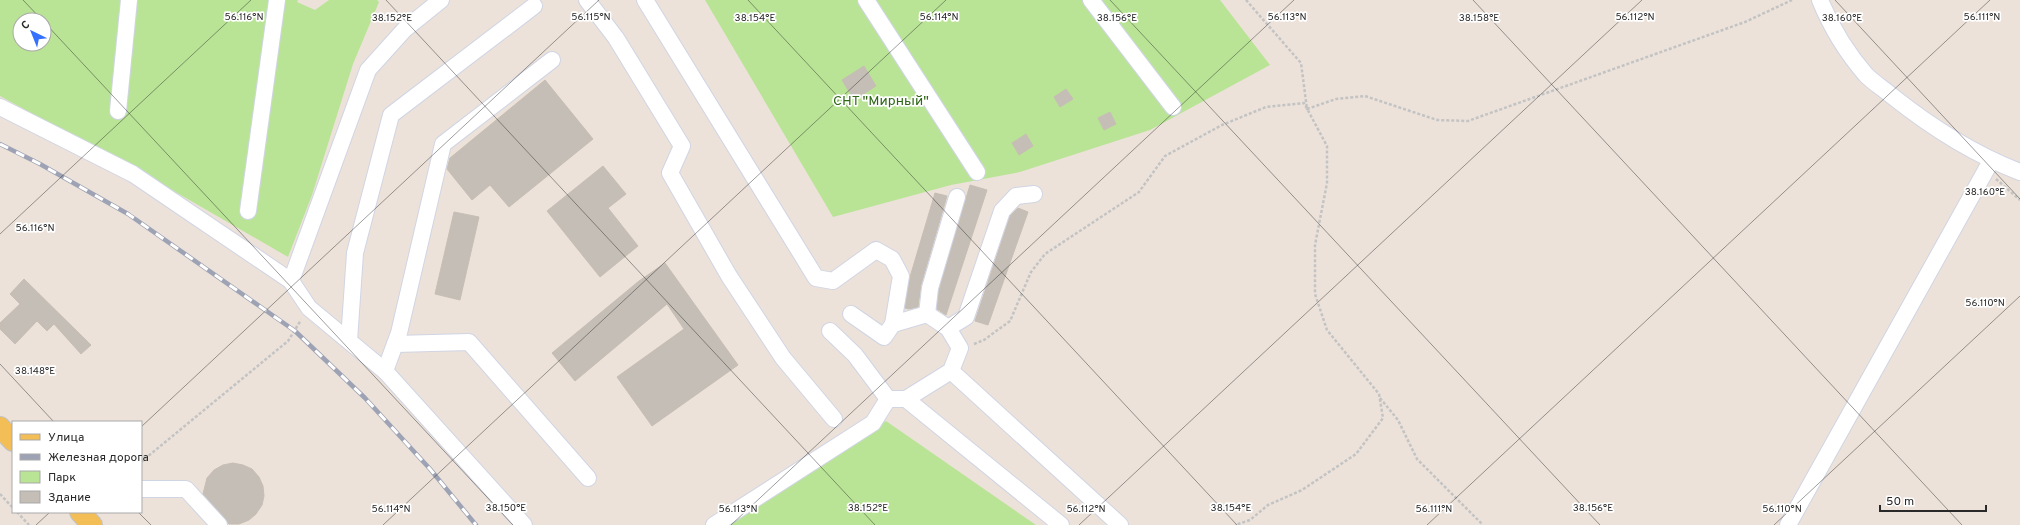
<svg xmlns="http://www.w3.org/2000/svg" width="2020" height="525" viewBox="0 0 2020 525" font-family="Overpass,sans-serif">
	<rect width="100%" height="100%" fill="#ece2da"/>
	<g fill="#b9e495" fill-rule="evenodd">
		<path d="M0 0H298L297 2 315 10 329 0H377L379 2 353 64 312 195 288 257 172 190 0 96ZM20 20H44V44H20Z"/>
		<path d="M705 0H1220L1270 65 1150 130 1020 172 951 185 833 217Z"/>
		<path d="M886 421 1036 525H727Z"/>
	</g>
	<g fill="#c4beb6" stroke="#c7beb4">
		<path d="M864 66 876 86 854 100 842 80Z"/>
		<path d="M545 80 593 139 509 207 490 185 472 200 447 169 450 158Z"/>
		<path d="M1066 89 1073 99 1060 107 1054 97Z"/>
		<path d="M1110 112 1116 124 1104 130 1098 118Z"/>
		<path d="M1026 134 1033 146 1019 155 1012 143Z"/>
		<path d="M603 166 626 194 608 208 638 246 600 277 547 211Z"/>
		<path d="M970 185 987 190 946 315 937 309 939 290Z"/>
		<path d="M935 193 947 196 921 285 918 307 909 309 905 308 910 277Z"/>
		<path d="M1018 208 1028 212 988 325 975 321 1010 216Z"/>
		<path d="M454 212 479 217 460 300 435 294Z"/>
		<path d="M665 263 738 365 652 426 617 377 684 329 667 304 575 381 552 353 639 281Z"/>
		<path d="M24 279 91 345 81 354 54 324 47 331 37 321 15 344 0 329V323L20 304 10 294Z"/>
		<path d="M233 463 243 465 252 469 259 477 263 486 264 496 262 505 256 514 249 520 239 524H229L203 494 207 478 214 470 223 465Z"/>
	</g>
	<g fill="none" stroke-linecap="round" stroke-linejoin="round">
		<g stroke="#d0d5e3" stroke-width="18">
			<g id="minor">
				<path d="M587 0 616 38 682 146 670 173 729 276 783 358 834 419"/>
				<path d="M645 0 816 278 833 281 876 250 892 259 901 276 893 324 927 314 948 328 960 348 951 371 906 399H888L855 355 830 331"/>
				<path d="M866 0 977 172"/>
				<path d="M1091 0 1173 107"/>
				<path d="M1820 0C1831 27 1847 53 1866 75 1874 83 1884 89 1892 96 1931 127 1973 154 2020 172"/>
				<path d="M0 107 133 174 291 281 309 308 385 371 524 525"/>
				<path d="M118 111 129 0"/>
				<path d="M248 211 277 0"/>
				<path d="M291 281 368 70 405 29 441 0"/>
				<path d="M851 314 884 337 893 324"/>
				<path d="M927 314 930 288 957 197"/>
				<path d="M948 328 966 317 1002 211 1016 196 1034 194"/>
				<path d="M349 341 355 253 391 115 534 6"/>
				<path d="M395 344 469 342 588 478"/>
				<path d="M385 371 399 333 443 144 552 60"/>
				<path d="M951 371 1120 525"/>
				<path d="M906 399 1061 525"/>
				<path d="M141 489H186L219 525"/>
				<path d="M714 525 873 423 888 399"/>
				<path d="M1788 525 1991 161"/>
			</g>
		</g>
		<g stroke="#c3c3c3" stroke-width="22">
			<g id="major">
				<path d="M0 427 13 441"/>
				<path d="M80 512 92 525"/>
			</g>
		</g>
		<g stroke="#c3c3c3" stroke-width="2.5" stroke-dasharray="3 2" stroke-linecap="butt">
			<path d="M1246 0 1301 63 1307 109 1336 99 1365 96 1437 120 1468 121 1745 22 1792 0"/>
			<path d="M1996 179 2020 200"/>
			<path d="M974 344 984 340 1010 321 1031 272 1045 254 1139 192 1165 156 1222 125 1266 107 1304 103 1327 146V183L1315 245V294L1327 330 1379 394 1383 418 1356 454 1302 490 1268 505 1250 520 1235 525"/>
			<path d="M1380 398 1398 420 1417 459 1483 525"/>
			<path d="M141 462 288 341 301 320"/>
			<path d="M0 494 13 508"/>
			<path d="M17 512 29 525"/>
		</g>
		<use href="#minor" stroke="#fff" stroke-width="16"/>
		<use href="#major" stroke="#f4be57" stroke-width="20"/>
		<g stroke="#9da3b4" stroke-width="4.5">
			<path id="rail" d="M0 144 40 164 128 214 295 331 365 398 430 469 476 525"/>
		</g>
		<use href="#rail" stroke="#fff" stroke-width="3" stroke-dasharray="9" stroke-linecap="butt"/>
	</g>
	<path fill="none" stroke="#292929" stroke-width="1" stroke-opacity="0.45" d="M23 0 42 20M386 0 875 525M748 0 1237 525M1110 0 1600 525M1473 0 1962 525M1835 0 2020 199M44 22 513 525M0 234 251 0M0 364 54 422M141 427 599 0M138 512 151 525M36 525 50 512M383 525 946 0M731 525 1294 0M1079 525 1642 0M1427 525 1990 0M1774 525 2020 296"/>
	<g text-anchor="middle" stroke-width="3.5" stroke-linejoin="round" paint-order="stroke">
		<g font-size="14" fill="#316818" stroke="#fff">
			<text x="881" y="105">СНТ "Мирный"</text>
		</g>
	</g>
	<g font-size="10" text-anchor="middle" fill="#292929" stroke="#fff" stroke-width="3.5" stroke-linejoin="round" paint-order="stroke">
		<text x="244" y="20">56.116°N</text>
		<text x="591" y="20">56.115°N</text>
		<text x="939" y="20">56.114°N</text>
		<text x="1287" y="20">56.113°N</text>
		<text x="1635" y="20">56.112°N</text>
		<text x="1982" y="20">56.111°N</text>
		<text x="392" y="21">38.152°E</text>
		<text x="755" y="21">38.154°E</text>
		<text x="1117" y="21">38.156°E</text>
		<text x="1842" y="21">38.160°E</text>
		<text x="1479" y="21">38.158°E</text>
		<text x="1985" y="195">38.160°E</text>
		<text x="35" y="231">56.116°N</text>
		<text x="1985" y="306">56.110°N</text>
		<text x="35" y="374">38.148°E</text>
		<text x="506" y="511">38.150°E</text>
		<text x="868" y="511">38.152°E</text>
		<text x="1231" y="511">38.154°E</text>
		<text x="1593" y="511">38.156°E</text>
		<text x="391" y="512">56.114°N</text>
		<text x="738" y="512">56.113°N</text>
		<text x="1086" y="512">56.112°N</text>
		<text x="1434" y="512">56.111°N</text>
		<text x="1782" y="512">56.110°N</text>
	</g>
	<rect x="12" y="421" width="130" height="92" fill="#ffffff" stroke="#a9a9a9"/>
	<rect x="20" y="434" width="20" height="6" fill="#f4be57" stroke="#a9a9a9"/>
	<text x="48" y="441" font-size="12" fill="#292929">Улица</text>
	<rect x="20" y="454" width="20" height="6" fill="#9da3b4" stroke="#a9a9a9"/>
	<text x="48" y="461" font-size="12" fill="#292929">Железная дорога</text>
	<rect x="20" y="471" width="20" height="12" fill="#b9e495" stroke="#a9a9a9"/>
	<text x="48" y="481" font-size="12" fill="#292929">Парк</text>
	<rect x="20" y="491" width="20" height="12" fill="#c4beb6" stroke="#a9a9a9"/>
	<text x="48" y="501" font-size="12" fill="#292929">Здание</text>
	<g transform="translate(32 32) rotate(317)"><circle r="19" fill="#ffffff" stroke="#a9a9a9"/>
	<path d="M0-3L7 15L0 10L-7 15Z" fill="#3571fe"/>
	<text y="-6" font-size="11" font-weight="bold" text-anchor="middle" fill="#292929">С</text>
	</g>
	<path d="M1880 505v6h106v-6" fill="none" stroke="#292929" stroke-width="2"/>
	<text x="1886" y="505" font-size="12" fill="#292929" stroke="#ffffff" stroke-width="3" paint-order="stroke">50 m</text>
</svg>
